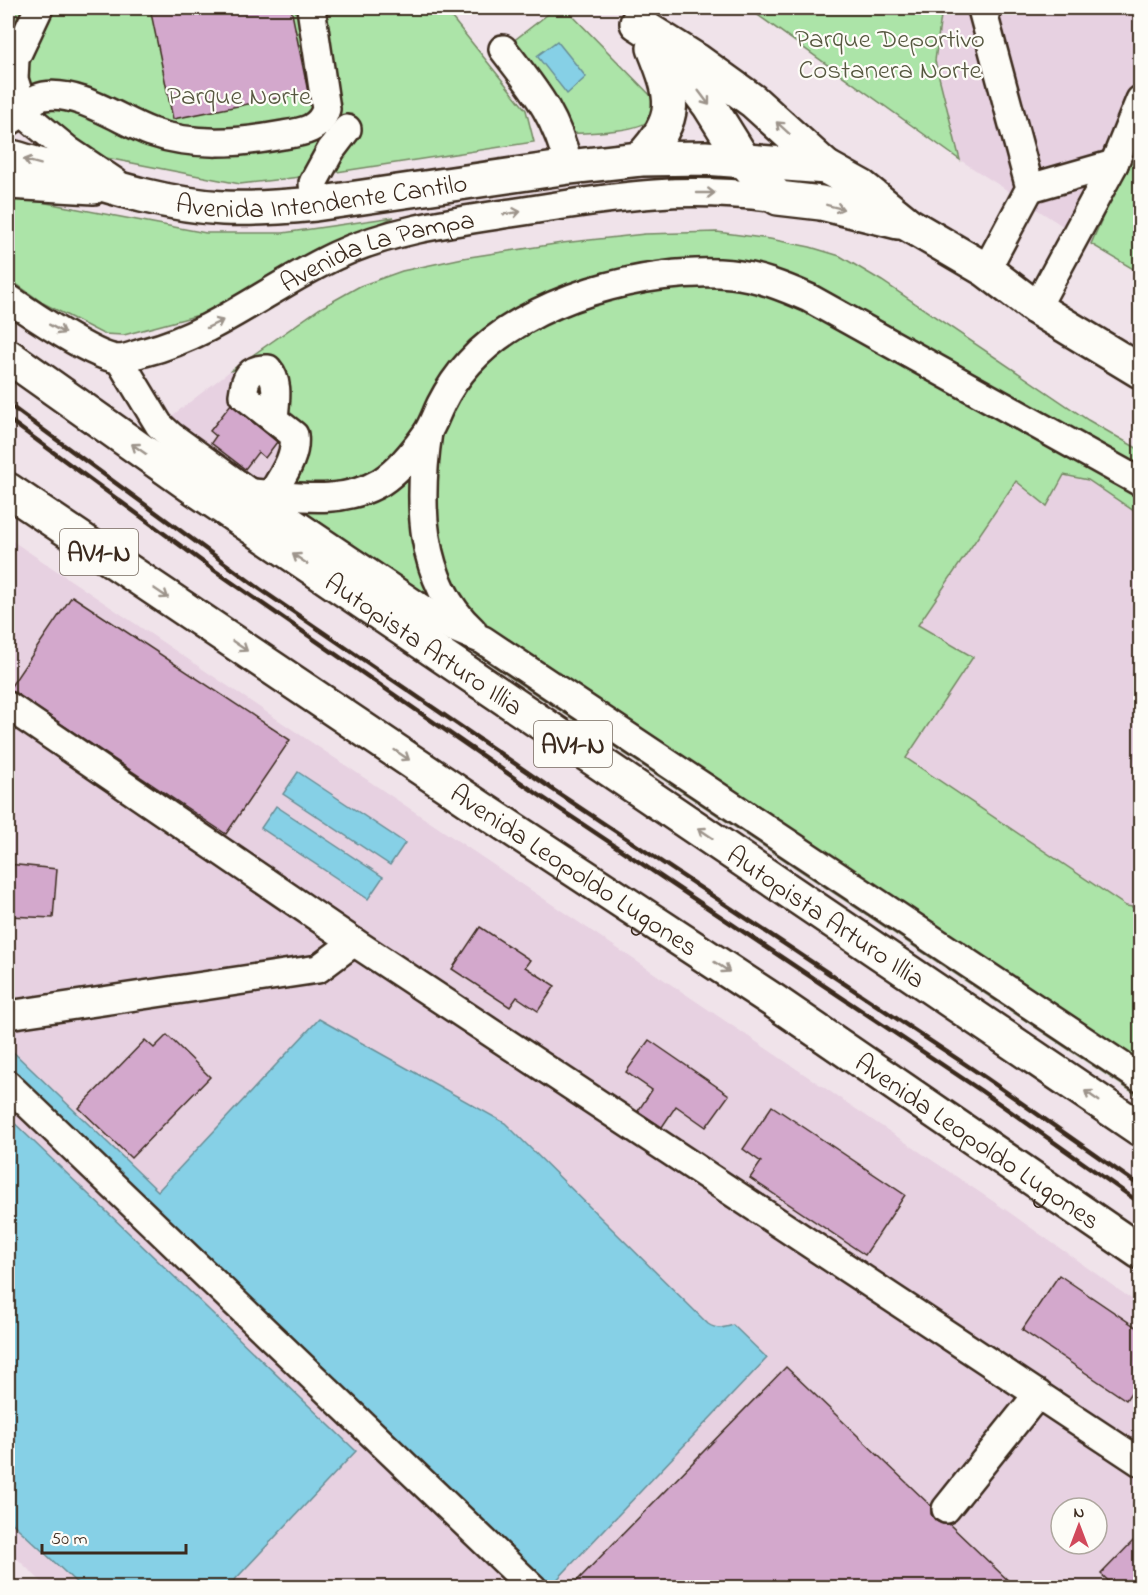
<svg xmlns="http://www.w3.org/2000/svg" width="1148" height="1595" viewBox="0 0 1148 1595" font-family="'Indie Flower',sans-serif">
	<rect width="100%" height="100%" fill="#f0e3ea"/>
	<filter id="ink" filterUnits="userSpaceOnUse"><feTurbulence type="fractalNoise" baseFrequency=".0167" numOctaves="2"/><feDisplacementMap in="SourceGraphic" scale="12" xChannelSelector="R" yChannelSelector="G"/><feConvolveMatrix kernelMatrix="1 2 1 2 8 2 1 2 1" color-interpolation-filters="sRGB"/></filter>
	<g filter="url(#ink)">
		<g fill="#e7d1e1" fill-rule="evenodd">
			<path d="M942 8H1140V131L1091 244 960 160 935 61Z"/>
			<path d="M717 232 770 239 810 247 840 256 882 281 1088 420 1140 450V1097L147 435 230 371 319 309 360 286 402 271 463 258 562 243 645 234Z"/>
			<path d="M8 538 1006 1210 1140 1305V1587H47L8 1550ZM1061 1508H1097V1544H1061Z"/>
		</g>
		<g fill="#ace4a8" stroke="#748763" stroke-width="1.5">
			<path d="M8 8H444L526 110 534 142 317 175 240 184 81 153 35 111 8 104Z"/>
			<path d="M556 8H565L654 99C653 105 653 113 651 118 643 133 577 133 560 134L503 49Z"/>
			<path d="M748 8H942L935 61 960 160Z"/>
			<path d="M1140 131V273L1091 244Z"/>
			<path d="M25 199 206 233H283L394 217 295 264 214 311 124 335 103 334 43 303 8 278V200Z"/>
			<path d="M717 232 770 239 810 247 840 256 882 281 1088 420 1140 450V472L762 270 537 304 393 463 363 482 296 487 287 480 279 416 267 363 230 371 319 309 360 286 402 271 463 258 562 243 645 234Z"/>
			<path d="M709 285 767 290 1140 493V515L1088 480 1064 475 1047 506 1016 481 918 625 973 657 906 758 1126 906 1140 908V1062L504 642 483 623 466 601 449 578 445 561 439 531 437 498 438 467 442 434 454 404 469 382 490 358 517 336 568 308 664 286Z"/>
			<path d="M150 432 1140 1094V1097L147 435Z"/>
			<path d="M404 478 410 484 429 590 420 593 289 507Z"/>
		</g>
		<g fill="#86d0e6" stroke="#688e96" stroke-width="1.5">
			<path d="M557 41 586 77 567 94 537 56Z"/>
			<path d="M298 772 405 843 390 865 283 794Z"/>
			<path d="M276 806 383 877 368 899 261 828Z"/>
			<path d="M319 1019 505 1123 708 1324C717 1330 724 1328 733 1325L767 1358 550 1587H543L8 1075V1047L158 1191Z"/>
			<path d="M8 1117 356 1451 228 1587H81L8 1519Z"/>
		</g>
		<g fill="#d3a8cc" stroke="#3b2a1e" stroke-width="1.5">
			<path d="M150 8H291L308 92 173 119Z"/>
			<path d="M231 404 277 442 265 458 258 452 245 469 211 443 216 436 210 431Z"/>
			<path d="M72 596 290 740 226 834 9 689Z"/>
			<path d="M8 864 57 869 53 918 8 916Z"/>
			<path d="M480 927 530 960 525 967 555 986 538 1011 517 997 510 1007 452 969Z"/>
			<path d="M167 1035 210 1077 131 1158 79 1108 145 1040 154 1048Z"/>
			<path d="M649 1040 729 1095 706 1127 676 1106 662 1127 638 1111 652 1090 626 1072Z"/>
			<path d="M772 1106 905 1195 865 1255 750 1178 761 1162 743 1149Z"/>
			<path d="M1059 1275 1140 1330V1379L1126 1400 1022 1330Z"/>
			<path d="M786 1367 931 1506V1514L936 1521 943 1524H949L1015 1587H571Z"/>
			<path d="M1133 1541 1140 1549V1587H1115L1101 1574Z"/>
		</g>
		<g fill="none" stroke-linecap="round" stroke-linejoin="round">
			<g stroke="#3b2a1e" stroke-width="32">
				<g id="minor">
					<path d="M39 8 15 59 14 79 23 108 29 118 69 151 115 182"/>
					<path d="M503 49C536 92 555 113 569 167"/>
					<path d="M8 122C21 116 28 99 44 96 78 90 121 121 151 132 194 147 240 143 283 135 302 132 320 130 326 109L311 8"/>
					<path d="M8 185 94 190"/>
					<path d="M1030 188 1114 164"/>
					<path d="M315 204 313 183 331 150 347 129"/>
					<path d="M986 270 1030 188 982 9 988 8"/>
					<path id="s1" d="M8 298C28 312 97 359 119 359 127 359 137 354 145 352 215 334 271 286 335 256 390 230 452 222 511 213 559 206 607 197 655 194 696 191 737 193 778 198"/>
					<path d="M1036 308 1114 164 1140 100"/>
					<path d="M119 359 159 425 171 436 250 493 425 611 454 628 483 640 1140 1078"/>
					<path d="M428 432C418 500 418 580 472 630"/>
					<path d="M252 493C295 496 341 506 381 482 398 471 415 450 427 433 433 424 436 414 441 404 448 390 458 375 469 363 526 299 648 266 732 274 759 277 784 287 809 298L1140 482"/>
					<path d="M272 494C282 476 297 457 294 435L243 395C245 378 249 368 268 369 280 383 275 402 274 419"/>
					<path d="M8 706 354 942 1140 1462"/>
					<path d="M8 1015 318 969 354 942"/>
					<path d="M8 1085 533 1588"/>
					<path d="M946 1509 1038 1394"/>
				</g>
			</g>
			<g stroke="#3b2a1e" stroke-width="38">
				<g id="major">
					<path d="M637 23 696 60 753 101 826 167 862 187 909 225 986 270 1036 308 1140 371"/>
					<path d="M666 55 693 84 709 105 744 161 778 198 821 203 898 222"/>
					<path id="s2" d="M8 156C78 175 149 204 223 208 254 209 284 207 315 204L569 167 640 159 705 158 826 167"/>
					<path d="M640 159C680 117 674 98 654 48"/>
				</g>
			</g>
			<g stroke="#3b2a1e" stroke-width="38">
				<g id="highway">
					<path id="s3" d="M8 356 193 487 1140 1129"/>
					<path id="s4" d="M8 490 482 809 774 1001 1140 1252"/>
				</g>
			</g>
			<use href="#minor" stroke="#fdfcf7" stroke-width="27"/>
			<use href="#major" stroke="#fdfcf7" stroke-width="33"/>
			<use href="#highway" stroke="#fdfcf7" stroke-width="33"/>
			<g stroke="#3b2a1e" stroke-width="4.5">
				<path d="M8 404 260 589 552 789 986 1078 1140 1186"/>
				<path d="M8 419 211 568 539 795 980 1090 1140 1203"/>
			</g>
		</g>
		<defs><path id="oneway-shaft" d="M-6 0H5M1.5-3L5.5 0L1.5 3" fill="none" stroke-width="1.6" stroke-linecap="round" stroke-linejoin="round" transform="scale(1.5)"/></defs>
		<g stroke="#9c938a">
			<use href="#oneway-shaft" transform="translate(704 98) rotate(53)"/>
			<use href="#oneway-shaft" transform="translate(783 128) rotate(-138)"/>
			<use href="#oneway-shaft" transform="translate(32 162) rotate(-165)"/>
			<use href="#oneway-shaft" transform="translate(706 193)"/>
			<use href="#oneway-shaft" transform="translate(835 207) rotate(14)"/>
			<use href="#oneway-shaft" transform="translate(512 213) rotate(-9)"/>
			<use href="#oneway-shaft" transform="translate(215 324) rotate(-26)"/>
			<use href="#oneway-shaft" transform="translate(57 329) rotate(29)"/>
			<use href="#oneway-shaft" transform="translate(139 449) rotate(-145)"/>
			<use href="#oneway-shaft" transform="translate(300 559) rotate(-146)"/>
			<use href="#oneway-shaft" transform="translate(161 593) rotate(34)"/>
			<use href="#oneway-shaft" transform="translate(240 646) rotate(34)"/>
			<use href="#oneway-shaft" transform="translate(402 755) rotate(34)"/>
			<use href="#oneway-shaft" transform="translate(705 833) rotate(-146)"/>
			<use href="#oneway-shaft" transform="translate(722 967) rotate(33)"/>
			<use href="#oneway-shaft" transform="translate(1092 1096) rotate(-145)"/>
		</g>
	</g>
	<g text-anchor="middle" stroke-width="4.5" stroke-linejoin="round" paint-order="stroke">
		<g fill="#fdfcf7" stroke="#75695f" stroke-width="1.5">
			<rect x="60" y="529" width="78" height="46" rx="4.5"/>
			<rect x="534" y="721" width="78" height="46" rx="4.5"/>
		</g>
		<g font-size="26" font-weight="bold" fill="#3b2a1e">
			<text x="99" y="561">AV1-N</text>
			<text x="573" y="753">AV1-N</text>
		</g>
		<g font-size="27" fill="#575840" stroke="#fdfcf7">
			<text x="890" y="47">Parque Deportivo<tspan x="890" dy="31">Costanera Norte</tspan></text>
			<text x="239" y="104">Parque Norte</text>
		</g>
		<g font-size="27" fill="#3b2a1e" stroke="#fdfcf7">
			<text dy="9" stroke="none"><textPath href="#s2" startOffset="321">Avenida Intendente Cantilo</textPath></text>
			<text dy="9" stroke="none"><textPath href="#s1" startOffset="410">Avenida La Pampa</textPath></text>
			<text dy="9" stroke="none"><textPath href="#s3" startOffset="506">Autopista Arturo Illia</textPath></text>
			<text dy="9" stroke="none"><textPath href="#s4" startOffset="682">Avenida Leopoldo Lugones</textPath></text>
			<text dy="9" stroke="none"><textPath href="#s3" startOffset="992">Autopista Arturo Illia</textPath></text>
			<text dy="9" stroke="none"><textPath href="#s4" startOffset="1168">Avenida Leopoldo Lugones</textPath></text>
		</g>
	</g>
	<rect width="1148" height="1595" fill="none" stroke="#fdfcf7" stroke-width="30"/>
	<rect x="15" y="15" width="1118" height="1565" fill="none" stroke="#3b2a1e" stroke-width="2" filter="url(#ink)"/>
	<g transform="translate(1079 1526)"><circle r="28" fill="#fdfcf7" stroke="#afa8a0" stroke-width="1.5"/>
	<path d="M0-4.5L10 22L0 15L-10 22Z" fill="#d1495b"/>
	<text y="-9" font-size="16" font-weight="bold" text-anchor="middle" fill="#3b2a1e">N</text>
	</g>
	<path d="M42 1544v9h144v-9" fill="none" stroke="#3b2a1e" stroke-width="3"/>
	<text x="51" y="1544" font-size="18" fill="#3b2a1e" stroke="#fdfcf7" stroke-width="4.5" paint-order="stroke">50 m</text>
</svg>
